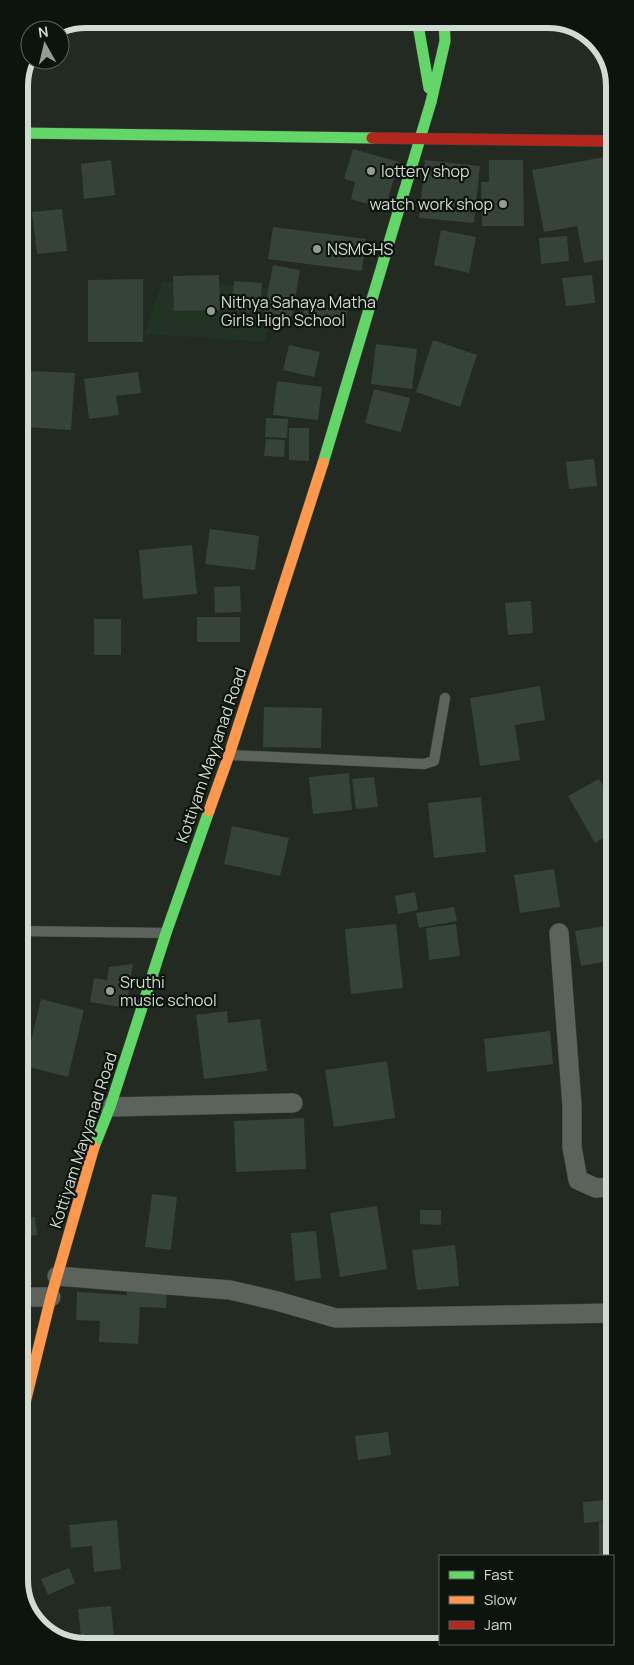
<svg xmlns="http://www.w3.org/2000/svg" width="634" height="1665" viewBox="0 0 634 1665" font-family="Manrope,sans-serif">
	<rect width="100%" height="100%" fill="#222a22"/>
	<path fill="#213423" d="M162 281 272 288 266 342 145 334Z"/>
	<g fill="#364338">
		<path d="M353 149 399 162 385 209 351 199 355 182 344 179Z"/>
		<path d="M605 157 613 203V258L584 263 577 226 544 232 532 170Z"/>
		<path d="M19 158H23L29 234 19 241Z"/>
		<path d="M111 160 115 195 84 199 81 164Z"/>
		<path d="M425 160 480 166 474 223 419 218Z"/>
		<path d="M489 160H523L524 226H482L481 182H489Z"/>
		<path d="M62 209 67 251 37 254 32 212Z"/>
		<path d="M273 227 366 239 362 271 268 259Z"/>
		<path d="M441 230 476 237 469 273 434 265Z"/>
		<path d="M567 236 569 261 541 264 539 238Z"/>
		<path d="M273 265 300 270 292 317 264 312Z"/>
		<path d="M219 275 220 310 174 311 173 276Z"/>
		<path d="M592 275 595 303 566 306 562 278Z"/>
		<path d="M143 279V342H88V280Z"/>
		<path d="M234 281 262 283 260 312 231 309Z"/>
		<path d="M305 299 348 307 345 326 301 318Z"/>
		<path d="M433 340 477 355 460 407 416 392Z"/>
		<path d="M376 344 417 349 412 389 371 384Z"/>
		<path d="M289 345 320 352 314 377 283 370Z"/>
		<path d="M29 371 75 373 71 430 25 427Z"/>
		<path d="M138 372 141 393 116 396 119 415 89 419 84 379Z"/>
		<path d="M277 381 322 387 318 420 273 415Z"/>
		<path d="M374 389 410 398 401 432 365 423Z"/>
		<path d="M266 418 288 419 287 438 265 437Z"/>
		<path d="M289 428H309V461L289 460Z"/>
		<path d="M266 439 285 440 284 457 264 456Z"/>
		<path d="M594 459 597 486 569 489 566 462Z"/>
		<path d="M210 529 259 536 255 570 205 564Z"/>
		<path d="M192 545 197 594 143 599 139 550Z"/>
		<path d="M240 586 241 612 215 613 214 587Z"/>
		<path d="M531 601 533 633 508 635 505 603Z"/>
		<rect x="197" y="617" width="43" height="25"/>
		<rect x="94" y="619" width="27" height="36"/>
		<path d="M540 686 545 720 515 725 520 760 480 766 470 698Z"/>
		<path d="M264 707 322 708 321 748 263 747Z"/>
		<path d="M349 773 352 810 313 814 309 777Z"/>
		<path d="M374 777 378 807 356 809 352 779Z"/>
		<path d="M599 779 614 805V832L595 843 568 796Z"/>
		<path d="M481 797 486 852 434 858 428 803Z"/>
		<path d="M20 810 30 830 20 835Z"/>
		<path d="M232 826 289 838 280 876 224 864Z"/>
		<path d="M554 869 560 907 520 913 514 875Z"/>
		<path d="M415 892 418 910 398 914 395 896Z"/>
		<path d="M20 894H29L28 911 20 910Z"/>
		<path d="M454 907 457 921 419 928 416 913Z"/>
		<path d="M396 924 403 988 351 994 345 929Z"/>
		<path d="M456 924 460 956 429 960 426 928Z"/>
		<path d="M611 925 614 944V960L581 966 575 931Z"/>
		<path d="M26 949 31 991 20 992V950Z"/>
		<path d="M133 964 126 1008 90 1002 94 978 107 980 109 967Z"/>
		<path d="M41 999 84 1010 68 1077 25 1066Z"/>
		<path d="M227 1011 228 1023 260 1019 267 1071 204 1079 196 1015Z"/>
		<path d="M550 1031 553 1064 487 1072 484 1039Z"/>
		<path d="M387 1061 395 1118 334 1127 325 1070Z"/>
		<path d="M304 1118 306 1169 236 1172 234 1121Z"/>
		<path d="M152 1194 177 1197 171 1250 145 1247Z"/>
		<path d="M377 1206 387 1269 340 1277 330 1213Z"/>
		<path d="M420 1210H441V1225L420 1224Z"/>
		<path d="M35 1217 37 1235 21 1237V1218Z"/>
		<path d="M316 1231 321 1278 295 1281 291 1233Z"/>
		<path d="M455 1245 459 1286 417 1290 412 1250Z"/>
		<path d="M29 1255 32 1285 21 1286V1256Z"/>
		<path d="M127 1290 167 1292 166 1308 140 1307 138 1344 99 1342 100 1321 76 1320 77 1292 127 1295Z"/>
		<path d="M388 1432 391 1455 358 1460 355 1436Z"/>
		<path d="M605 1500 607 1521 584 1523 583 1502Z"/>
		<path d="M117 1520 121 1569 94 1572 92 1546 71 1548 69 1525Z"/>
		<path d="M599 1522H615V1580L613 1586V1556H599Z"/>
		<path d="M69 1568 75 1583 48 1595 41 1579Z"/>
		<path d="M111 1606 115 1646H82L78 1609Z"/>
	</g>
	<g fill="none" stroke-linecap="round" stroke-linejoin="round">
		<g stroke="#3f463f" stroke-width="11">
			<g id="lane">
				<path d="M231 755 424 764 434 761 445 698"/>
				<path d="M20 931 164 933"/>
			</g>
		</g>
		<g stroke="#3f463f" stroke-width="20">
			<g id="street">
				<path d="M559 933 572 1106V1147L578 1180 596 1188 615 1187"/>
				<path d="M110 1107 293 1103"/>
				<path d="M57 1276 230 1290 277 1301 336 1318 615 1313"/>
				<path d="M21 1297H51"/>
			</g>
		</g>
		<g stroke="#3f463f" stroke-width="12">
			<g id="fast">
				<path d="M84 19 444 23"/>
				<path d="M417 19 429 88"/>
				<path d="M431 102 445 41 444 19"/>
				<path d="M19 133 372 138"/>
				<path d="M323 463 431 102"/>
				<path d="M94 1147 110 1107 166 933 209 811"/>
			</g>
		</g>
		<g stroke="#3f463f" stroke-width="12">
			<g id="slow">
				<path d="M444 23 568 24"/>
				<path d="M209 811 229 755 323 463"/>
				<path d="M21 1419 51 1297 94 1147"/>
			</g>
		</g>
		<g stroke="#3f463f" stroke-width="12">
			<path id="jam" d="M372 138 613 141"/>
		</g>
		<use href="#lane" stroke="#5c625c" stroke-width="10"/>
		<use href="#street" stroke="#5c625c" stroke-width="19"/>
		<use href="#fast" stroke="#63d668" stroke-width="11"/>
		<use href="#slow" stroke="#ff974d" stroke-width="11"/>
		<use href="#jam" stroke="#b3261e" stroke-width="11"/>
	</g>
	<g fill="#949d94" stroke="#0d130d" stroke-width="2">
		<circle cx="371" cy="171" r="5"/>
		<circle cx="503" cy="204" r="5"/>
		<circle cx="317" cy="249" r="5"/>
		<circle cx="211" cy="311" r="5"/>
		<circle cx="110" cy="991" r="5"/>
	</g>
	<g text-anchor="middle" stroke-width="4.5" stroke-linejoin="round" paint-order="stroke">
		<g font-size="16" fill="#d1dbd2" stroke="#0d130d" text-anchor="start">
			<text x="381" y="177">lottery shop</text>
			<text x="493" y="210" text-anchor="end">watch work shop</text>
			<text x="327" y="255">NSMGHS</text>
			<text x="221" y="308">Nithya Sahaya Matha<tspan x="221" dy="18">Girls High School</tspan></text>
			<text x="120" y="988">Sruthi<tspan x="120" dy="18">music school</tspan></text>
		</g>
		<g font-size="16" fill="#d1dbd2" stroke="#0d130d">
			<text transform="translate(211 755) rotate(-71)" y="6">Kottiyam Mayyanad Road</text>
			<text transform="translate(83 1140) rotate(-72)" y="6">Kottiyam Mayyanad Road</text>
		</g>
	</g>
	<path d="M0 0H634V1665H0ZM86 28H548A58 58 0 0 1 606 86V1580A58 58 0 0 1 548 1638H86A58 58 0 0 1 28 1580V86A58 58 0 0 1 86 28Z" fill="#0d130d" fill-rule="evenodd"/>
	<path fill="none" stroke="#d1dbd2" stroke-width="6" d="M86 28H548A58 58 0 0 1 606 86V1580A58 58 0 0 1 548 1638H86A58 58 0 0 1 28 1580V86A58 58 0 0 1 86 28Z"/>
	<rect x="439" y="1555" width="175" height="90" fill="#0d130d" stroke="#5b635c"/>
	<rect x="449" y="1571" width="25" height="8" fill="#63d668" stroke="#5b635c"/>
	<text x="484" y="1580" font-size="15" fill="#d1dbd2">Fast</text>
	<rect x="449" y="1596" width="25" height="8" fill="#ff974d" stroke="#5b635c"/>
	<text x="484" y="1605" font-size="15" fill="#d1dbd2">Slow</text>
	<rect x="449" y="1621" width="25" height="8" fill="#b3261e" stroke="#5b635c"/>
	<text x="484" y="1630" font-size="15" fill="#d1dbd2">Jam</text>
	<g transform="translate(45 45) rotate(352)"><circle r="24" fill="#0d130d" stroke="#5b635c"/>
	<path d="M0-4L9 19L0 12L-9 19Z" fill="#949d94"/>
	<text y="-8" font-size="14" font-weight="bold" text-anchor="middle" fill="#d1dbd2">N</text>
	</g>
</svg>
